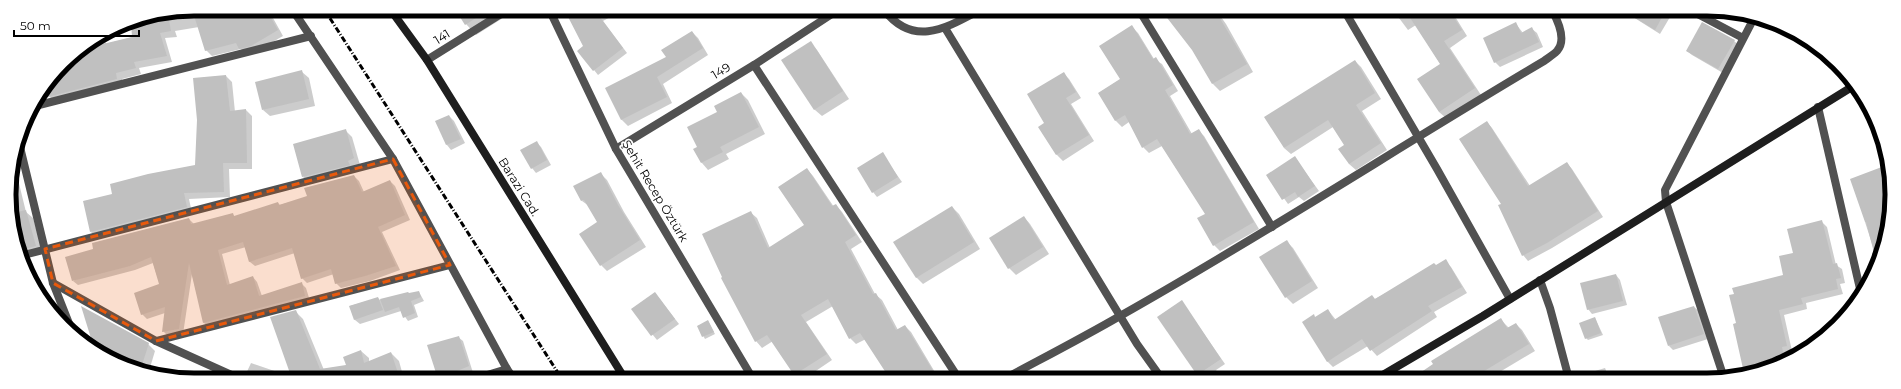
<svg xmlns="http://www.w3.org/2000/svg" width="1901" height="389" viewBox="0 0 1901 389" font-family="Montserrat,sans-serif">
	<rect width="100%" height="100%" fill="#fff"/>
	<g fill="#0003">
		<path d="M194 9H268L283 36 257 51 246 54 241 49 212 56 206 50 199 27 175 31 177 37 165 38 172 62 139 68 141 74 122 79 123 85 55 102 49 96 47 88 63 63 105 36 106 44 133 37 132 21Z"/>
		<path d="M456 9H517L476 35 466 24Z"/>
		<path d="M565 9H625L603 21 627 53 598 75 594 70 584 46Z"/>
		<path d="M1163 10H1216L1226 24 1253 72 1220 91 1213 84 1193 50Z"/>
		<path d="M1393 10H1451L1467 36 1450 48 1481 95 1446 118 1439 112 1441 65 1416 25 1408 30Z"/>
		<path d="M1622 10 1671 11 1673 12 1660 34Z"/>
		<path d="M1516 24 1523 33 1532 29 1537 33 1543 47 1500 67 1495 62Z"/>
		<path d="M1132 27 1138 33 1154 59 1162 64 1178 91 1170 96 1192 134 1198 130 1204 136 1259 229 1220 251 1214 245 1206 214 1162 146 1149 153 1143 147 1129 122 1122 127 1116 121 1099 93 1121 79Z"/>
		<path d="M692 32 698 38 708 55 663 84 672 103 628 126 621 119 667 58Z"/>
		<path d="M1734 41 1739 45 1723 73 1692 55 1687 51Z"/>
		<path d="M810 43 817 50 849 99 822 116 815 110 783 61Z"/>
		<path d="M1355 61 1361 67 1381 99 1362 111 1387 150 1356 170 1349 164 1345 145 1333 127 1291 154 1284 148Z"/>
		<path d="M302 72 309 78 315 106 270 116 263 110Z"/>
		<path d="M1063 73 1069 79 1081 98 1071 104 1094 141 1063 161 1057 155 1040 127 1046 123Z"/>
		<path d="M226 76 232 82 235 112 246 110 252 116V169H229L230 197 189 199 192 213 96 238 91 232 113 195 196 166Z"/>
		<path d="M741 93 748 100 765 134 726 154 729 159 708 170 702 163 695 149 699 147 718 112Z"/>
		<path d="M449 116 454 121 465 143 451 150 447 145 436 122Z"/>
		<path d="M1487 122 1492 128 1530 186 1567 163 1572 169 1603 217 1552 248 1528 261 1523 255 1502 204Z"/>
		<path d="M345 130 352 137 360 165 309 183 303 177Z"/>
		<path d="M536 142 541 147 551 165 536 173 532 168Z"/>
		<path d="M882 154 902 182 877 197 873 192Z"/>
		<path d="M1295 158 1319 191 1304 201 1299 197 1288 204 1268 176Z"/>
		<path d="M14 163 26 212 33 218 43 253 19 254 9 183Z"/>
		<path d="M1887 168 1890 218 1876 268 1872 253H1875L1865 222Z"/>
		<path d="M807 169 813 176 834 207 836 205 842 212 862 242 851 249 875 294 882 300 898 330 905 326 911 332 939 379H891L866 339 856 344 850 338 833 306 806 322 832 360 804 379H799L795 375 773 341 762 348 756 341 750 212 757 218 770 248 805 225Z"/>
		<path d="M601 174 607 180 624 212 646 247 607 271 601 265 598 223 589 206 582 201Z"/>
		<path d="M354 176 359 181 364 192 390 181 395 186 410 220 382 232 400 270 370 281 341 288 336 283 334 274 307 283 302 278 295 253 255 266 250 262 246 247 222 254 230 285 253 277 257 282 262 296 301 283 306 288 310 301 209 327 204 323 192 274 183 334 168 336 163 331 165 313 147 319 142 314 160 285 153 263 135 270 78 285 73 281 189 219 194 224 232 214 235 217 278 203 280 205 308 197Z"/>
		<path d="M952 207 959 214 980 249 923 284 916 277Z"/>
		<path d="M1024 217 1030 224 1049 254 1016 275 1009 268Z"/>
		<path d="M1822 222 1827 227 1836 265 1842 269 1845 283 1840 284 1843 294 1806 303 1807 309 1784 315 1792 351 1786 352 1788 361 1745 373 1737 324 1785 276 1794 254Z"/>
		<path d="M1286 241 1293 248 1318 288 1293 304 1286 297Z"/>
		<path d="M1445 261 1451 267 1467 293 1434 312 1437 317 1377 356 1368 346 1333 367 1327 361 1316 318 1328 310 1336 320Z"/>
		<path d="M1616 275 1620 280 1627 305 1592 314 1588 309Z"/>
		<path d="M419 292 424 301 414 305 418 317 408 321 401 311 360 324 355 320 350 306 378 298 380 300 408 293 409 294Z"/>
		<path d="M655 293 679 324 657 340 632 309Z"/>
		<path d="M1182 302 1225 364 1216 370 1222 379H1203L1198 374Z"/>
		<path d="M1694 307 1699 311 1708 339 1673 350 1669 346Z"/>
		<path d="M83 308 148 344 155 351 149 371 102 355 95 350Z"/>
		<path d="M296 312 303 319 324 370 347 366 361 351 369 358V362L391 353 399 361 404 379 244 378 251 363 292 377Z"/>
		<path d="M1595 318 1603 335 1588 340 1586 338Z"/>
		<path d="M1501 320 1509 328 1516 324 1522 330 1535 351 1488 379H1412Z"/>
		<path d="M708 321 715 334 705 339 698 326Z"/>
		<path d="M458 337 463 341 475 379H439L428 346Z"/>
		<path d="M1605 368 1610 380 1598 379 1595 371Z"/>
		<path d="M1714 371 1720 379 1670 380Z"/>
	</g>
	<g fill="#c0c0c0">
		<path d="M192 9H266L278 30 251 46 239 49 236 43 205 51Z"/>
		<path d="M455 9H490L465 25Z"/>
		<path d="M564 9H594L623 48 593 71 577 51 583 46Z"/>
		<path d="M1161 10H1215L1247 64 1212 84 1192 50Z"/>
		<path d="M1405 10H1449L1462 30 1444 41 1475 88 1439 112 1417 79 1440 64Z"/>
		<path d="M1622 10H1666L1655 30Z"/>
		<path d="M168 14 171 31 160 33 167 56 134 62 136 68 116 73 117 79 40 99 64 63 86 48 132 37 131 22Z"/>
		<path d="M1516 22 1521 33 1532 27 1539 42 1494 63 1483 38Z"/>
		<path d="M1702 22 1735 40 1718 69 1686 51Z"/>
		<path d="M1132 25 1153 59 1156 57 1173 85 1165 90 1190 134 1199 129 1254 222 1213 246 1197 218 1205 214 1157 139 1142 148 1125 115 1115 121 1098 93 1120 79 1099 46Z"/>
		<path d="M692 31 703 48 657 77 667 97 621 120 605 88 666 57 661 50Z"/>
		<path d="M811 41 843 91 814 110 781 60Z"/>
		<path d="M1355 60 1375 93 1356 105 1381 143 1349 164 1338 149 1344 145 1328 120 1284 148 1264 117Z"/>
		<path d="M302 70 309 99 262 110 255 82Z"/>
		<path d="M1064 72 1076 92 1066 98 1089 135 1056 155 1038 127 1044 123 1027 94Z"/>
		<path d="M226 75 230 111 246 109 247 163H223L224 192 184 193 187 207 90 232 83 201 112 194 110 184 148 174 195 165 197 120 193 78Z"/>
		<path d="M741 92 759 127 720 147 723 152 701 163 693 149 697 147 687 127 717 112 714 106Z"/>
		<path d="M449 115 461 139 446 145 435 121Z"/>
		<path d="M1487 121 1528 186 1567 162 1598 211 1547 243 1522 256 1498 205 1501 204 1459 139Z"/>
		<path d="M346 129 354 158 348 161 350 165 302 177 293 144Z"/>
		<path d="M537 141 547 160 531 169 520 150Z"/>
		<path d="M883 152 898 177 872 193 857 168Z"/>
		<path d="M1295 156 1315 186 1298 197 1295 192 1282 200 1266 175Z"/>
		<path d="M1887 165 1890 218 1877 264 1866 222H1865L1850 179Z"/>
		<path d="M807 168 832 206 836 204 856 235 845 242 873 294 876 293 896 330 905 325 938 379H890L860 333 849 339 828 299 801 315 827 354 794 375 767 335 755 342 721 278 722 277 702 234 751 211 768 248 804 225 778 187Z"/>
		<path d="M601 172 618 205 640 240 600 266 579 234 597 222 584 200 581 201 573 186Z"/>
		<path d="M354 175 362 192 390 180 405 215 378 227 396 266 365 276 335 284 331 269 301 279 292 248 249 262 243 242 218 250 227 285 253 276 259 296 302 282 305 296 203 323 189 263 179 329 162 332 165 307 141 315 134 293 159 284 151 257 130 266 72 281 65 257 93 249 92 243 189 218 191 224 233 213 234 216 278 202 279 205 307 196 304 188Z"/>
		<path d="M952 206 974 242 916 278 893 242Z"/>
		<path d="M26 210 36 246 18 251 13 213Z"/>
		<path d="M1024 216 1043 247 1008 269 989 238Z"/>
		<path d="M1822 220 1833 264 1837 263 1841 278 1836 279 1838 289 1801 298 1803 304 1779 310 1787 346 1782 347 1785 362 1744 373 1733 324 1736 323 1729 295 1734 294 1732 288 1783 275 1779 256 1793 253 1787 229Z"/>
		<path d="M1287 240 1312 281 1285 298 1259 257Z"/>
		<path d="M1446 259 1462 287 1428 306 1432 311 1370 351 1362 339 1327 362 1302 322 1314 314 1315 317 1328 309 1334 320 1372 295 1375 299 1434 263 1436 265Z"/>
		<path d="M1616 274 1623 301 1587 310 1580 283Z"/>
		<path d="M419 291 421 297 411 301 415 313 403 318 399 307 385 312 380 299 408 292 409 293Z"/>
		<path d="M655 292 675 319 651 336 631 309Z"/>
		<path d="M378 297 383 310 354 320 349 306Z"/>
		<path d="M1182 300 1221 359 1197 375 1157 317Z"/>
		<path d="M81 306 149 343 141 368 101 355 94 348Z"/>
		<path d="M1694 306 1704 334 1668 346 1658 317Z"/>
		<path d="M296 310 320 369 346 365 343 357 361 350 364 363 391 352 400 379H292L270 317Z"/>
		<path d="M1595 317 1601 333 1585 339 1579 323Z"/>
		<path d="M1501 318 1507 328 1516 323 1529 344 1471 379H1411L1433 364 1431 361Z"/>
		<path d="M708 320 714 332 702 337 697 326Z"/>
		<path d="M459 336 469 366 438 379 427 345Z"/>
	</g>
	<g fill="none" stroke-linecap="round" stroke-linejoin="round">
		<g stroke="#515151" stroke-width="8">
			<path d="M292 9 393 159 507 369 514 379"/>
			<path d="M549 9 616 149 753 379"/>
			<path d="M884 10C914 48 946 28 980 10"/>
			<path d="M1139 10 1272 227"/>
			<path d="M1344 10 1437 169 1510 299"/>
			<path d="M1692 11 1743 38"/>
			<path d="M945 28 1137 344 1162 379"/>
			<path d="M427 60 509 9"/>
			<path d="M754 65 959 379"/>
			<path d="M35 106 311 36"/>
			<path d="M1818 107 1861 293"/>
			<path d="M19 143 53 283 72 331"/>
			<path d="M616 149 754 65 838 10"/>
			<path d="M20 256 393 159"/>
			<path d="M1540 280 1550 308 1569 379"/>
			<path d="M53 283 156 341 238 378"/>
			<path d="M156 341 450 265"/>
			<path d="M1724 378 1666 202 1665 190 1754 18"/>
			<path d="M474 379 507 369"/>
			<path d="M1004 379C1043 358 1082 338 1120 316 1264 235 1402 145 1544 61 1548 58 1553 55 1557 51 1567 40 1558 21 1552 10"/>
		</g>
		<g stroke="#1e1e1e" stroke-width="8">
			<path d="M390 9 427 60 625 379"/>
			<path d="M1376 379 1483 316 1855 85"/>
		</g>
		<path stroke="#000" stroke-width="3" stroke-dasharray="6 2 1 2" stroke-linecap="butt" d="M324 9 562 379"/>
	</g>
	<path fill="#e8590c" fill-opacity="0.2" stroke="#e8590c" stroke-width="3" stroke-dasharray="8 5" stroke-linejoin="round" d="M393 159 450 265 156 341 53 283 45 249Z"/>
	<g text-anchor="middle" stroke-width="3.5" stroke-linejoin="round" paint-order="stroke">
		<g font-size="12" fill="#000" stroke="#fff">
			<text transform="translate(442 37) rotate(-32)" y="4">141</text>
			<text transform="translate(721 71) rotate(-31)" y="4">149</text>
			<text transform="translate(519 187) rotate(58)" y="4">Barazi Cad.</text>
			<text transform="translate(655 191) rotate(59)" y="4">Şehit Recep Öztürk</text>
		</g>
	</g>
	<path d="M0 0H1901V389H0ZM194 16H1707A178 178 0 0 1 1885 194V195A178 178 0 0 1 1707 373H194A178 178 0 0 1 16 195V194A178 178 0 0 1 194 16Z" fill="#fff" fill-rule="evenodd"/>
	<path fill="none" stroke="#000" stroke-width="5" d="M194 16H1707A178 178 0 0 1 1885 194V195A178 178 0 0 1 1707 373H194A178 178 0 0 1 16 195V194A178 178 0 0 1 194 16Z"/>
	<path d="M14 30v6h125v-6" fill="none" stroke="#000000" stroke-width="2"/>
	<text x="20" y="30" font-size="12" fill="#000000" stroke="#ffffff" stroke-width="3" paint-order="stroke">50 m</text>
</svg>
